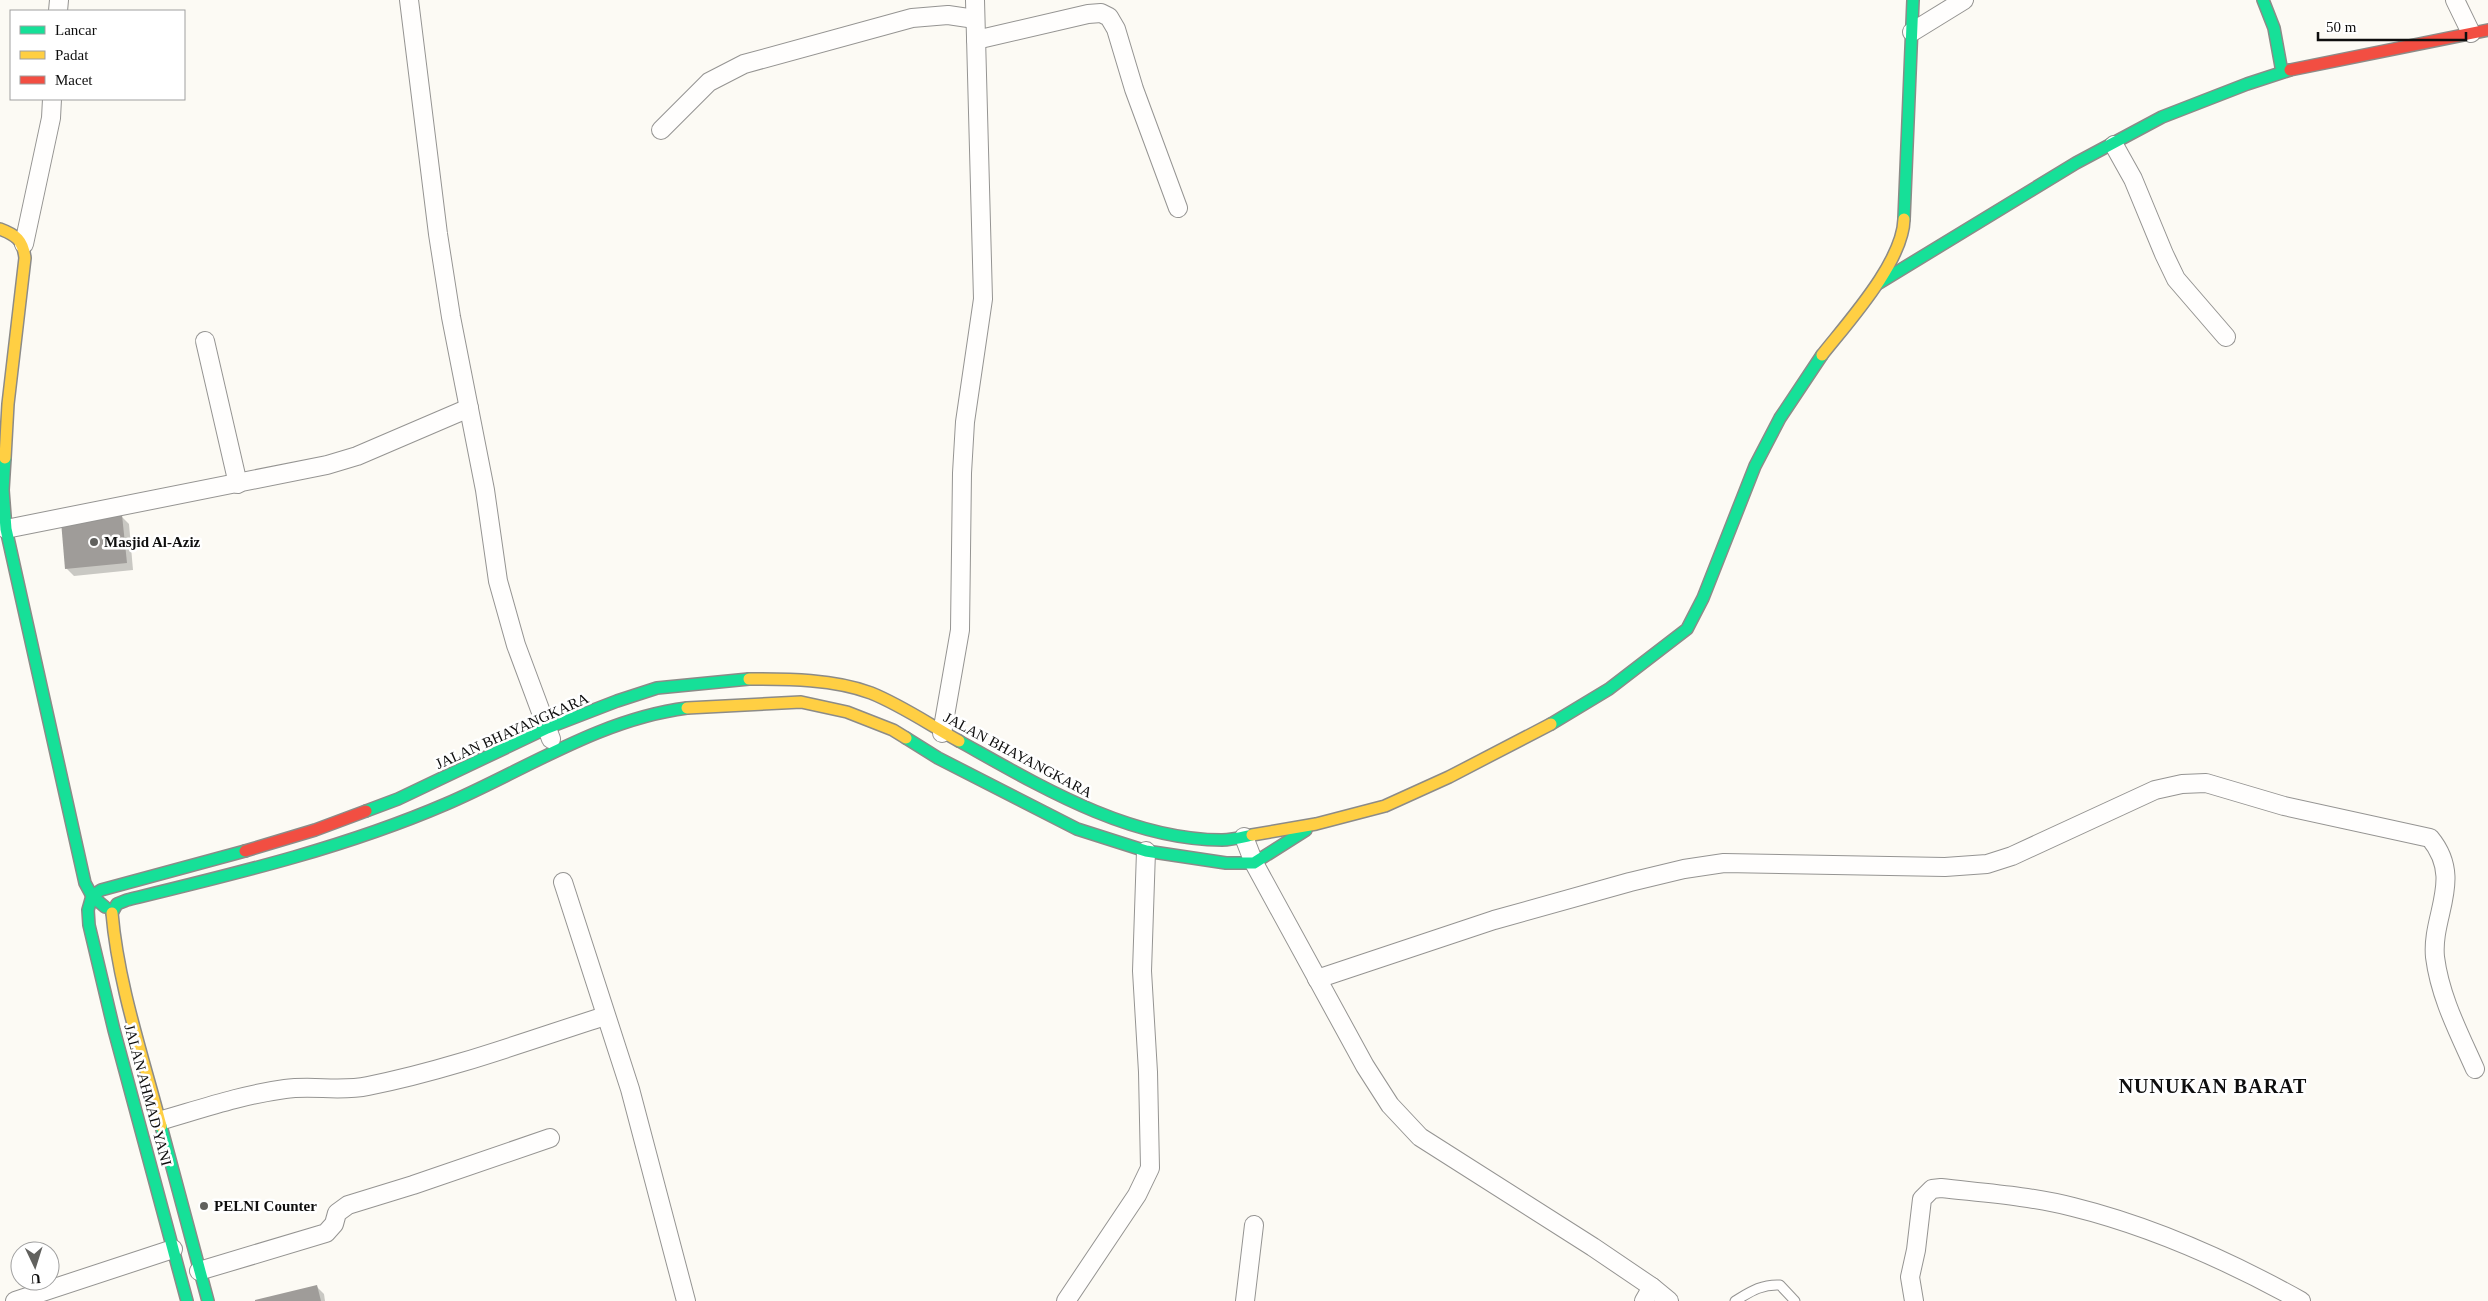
<svg xmlns="http://www.w3.org/2000/svg" width="2488" height="1301" viewBox="0 0 2488 1301" font-family="'Times New Roman',serif">
	<rect width="100%" height="100%" fill="#fcfaf4"/>
	<g fill="#0003">
		<path d="M122 517 129 524 133 570 74 576 66 568Z"/>
		<path d="M316 1286 324 1294 325 1301H258Z"/>
	</g>
	<g fill="#9f9c99">
		<path d="M122 515 127 563 65 569 61 521Z"/>
		<path d="M317 1285 321 1301H255V1300Z"/>
	</g>
	<g fill="none" stroke-linecap="round" stroke-linejoin="round">
		<g stroke="#959492" stroke-width="11">
			<path id="lane" d="M1735 1301C1750 1292 1761 1284 1780 1285L1795 1301"/>
		</g>
		<g stroke="#959492" stroke-width="20">
			<g id="street">
				<path d="M409 0 438 234 451 317 485 490 498 581 516 645 551 739"/>
				<path d="M2455 0 2471 33"/>
				<path d="M58 11 59 0"/>
				<path d="M1912 32 1964 0"/>
				<path d="M976 40 1088 14 1101 13 1109 17 1116 29 1134 89 1178 208"/>
				<path d="M661 130 709 82 744 64 912 18 948 15 975 19"/>
				<path d="M2114 145 2133 179 2164 254 2176 279 2226 337"/>
				<path d="M24 244 51 118 52 99"/>
				<path d="M205 341 238 484"/>
				<path d="M6 529 327 465 357 456 469 408"/>
				<path d="M942 733 960 630 962 473 965 422 983 299 975 0"/>
				<path d="M1244 837 1254 863 1365 1066 1390 1105 1420 1137 1593 1247 1652 1287 1669 1301"/>
				<path d="M563 882 630 1089 686 1301"/>
				<path d="M1317 979 1494 920 1630 882 1684 869 1724 863 1945 867 1987 864 2012 856 2155 790 2182 784 2206 783 2284 806 2430 838C2464 879 2431 915 2435 957 2440 997 2459 1033 2475 1069"/>
				<path d="M159 1121C201 1109 241 1095 285 1089 313 1085 340 1092 368 1086 449 1070 527 1041 605 1016"/>
				<path d="M199 1271 326 1233 334 1224 337 1213 348 1205 413 1185 550 1138"/>
				<path d="M15 1301 173 1249"/>
				<path d="M1066 1301 1137 1195 1150 1168 1148 1072 1142 971 1146 851"/>
				<path d="M1245 1301 1254 1225"/>
				<path d="M1644 1301 1652 1287"/>
				<path d="M1914 1301 1910 1277 1916 1250 1922 1199 1932 1189 1941 1188C1985 1193 2030 1196 2073 1207 2154 1227 2229 1261 2301 1301"/>
			</g>
		</g>
		<g stroke="#8c8b88" stroke-width="14">
			<g id="fast">
				<path d="M2263 0 2274 28 2282 72"/>
				<path d="M1904 219 1913 0"/>
				<path d="M1879 283 2076 163 2162 117 2247 84 2290 70"/>
				<path d="M5 458 3 490 6 529 85 883 92 896 105 907"/>
				<path d="M1551 724 1609 689 1687 629 1703 598 1755 466 1780 418 1822 355"/>
				<path d="M906 738 938 758 1077 829 1146 851 1226 863H1254L1306 830"/>
				<path d="M959 741C1038 785 1128 840 1222 840 1232 840 1243 837 1252 835"/>
				<path d="M366 811 398 799 547 728 617 701 657 688 749 679"/>
				<path d="M112 913 117 904 127 900C234 874 344 848 446 804 525 770 600 719 687 708"/>
				<path d="M161 1126 208 1301"/>
				<path d="M187 1301 114 1030 89 925 88 910 92 896 101 890 245 851"/>
			</g>
		</g>
		<g stroke="#8c8b88" stroke-width="14">
			<g id="slow">
				<path d="M0 229C16 235 23 240 25 258L8 404 5 458"/>
				<path d="M1822 355C1848 322 1903 262 1904 219"/>
				<path d="M749 679C788 679 834 679 871 693 901 705 930 725 959 741"/>
				<path d="M687 708 801 702 847 712 893 730 906 738"/>
				<path d="M1252 835 1316 824 1385 806 1449 777 1551 724"/>
				<path d="M112 913C118 984 143 1057 161 1126"/>
			</g>
		</g>
		<g stroke="#8c8b88" stroke-width="14">
			<g id="jam">
				<path d="M2290 70 2488 30"/>
				<path d="M245 851 315 830 366 811"/>
			</g>
		</g>
		<use href="#lane" stroke="#fffefd" stroke-width="9"/>
		<use href="#street" stroke="#fffefd" stroke-width="18"/>
		<use href="#fast" stroke="#16e098" stroke-width="11"/>
		<use href="#slow" stroke="#ffcf43" stroke-width="11"/>
		<use href="#jam" stroke="#f24e42" stroke-width="11"/>
	</g>
	<g fill="#61615e" stroke="#fff" stroke-width="2">
		<circle cx="94" cy="542" r="5"/>
		<circle cx="204" cy="1206" r="5"/>
	</g>
	<g text-anchor="middle" stroke-width="5" stroke-linejoin="round" paint-order="stroke">
		<g font-size="15" font-weight="bold" fill="#0e0e0e" stroke="#fff" text-anchor="start">
			<text x="104" y="547">Masjid Al-Aziz</text>
			<text x="214" y="1211">PELNI Counter</text>
		</g>
		<g font-size="15" fill="#0e0e0e" stroke="#fff">
			<text transform="translate(512 731) rotate(-24)" y="5">JALAN BHAYANGKARA</text>
			<text transform="translate(1018 755) rotate(28)" y="5">JALAN BHAYANGKARA</text>
			<text transform="translate(148 1095) rotate(75)" y="5">JALAN AHMAD YANI</text>
		</g>
		<g font-size="20" font-weight="bold" letter-spacing="1" fill="#0e0e0e" stroke="#fff">
			<text x="2213" y="1093">NUNUKAN BARAT</text>
		</g>
	</g>
	<rect x="10" y="10" width="175" height="90" fill="#ffffff" stroke="#9f9f9f"/>
	<rect x="20" y="26" width="25" height="8" fill="#16e098" stroke="#9f9f9f"/>
	<text x="55" y="35" font-size="15" fill="#0e0e0e">Lancar</text>
	<rect x="20" y="51" width="25" height="8" fill="#ffcf43" stroke="#9f9f9f"/>
	<text x="55" y="60" font-size="15" fill="#0e0e0e">Padat</text>
	<rect x="20" y="76" width="25" height="8" fill="#f24e42" stroke="#9f9f9f"/>
	<text x="55" y="85" font-size="15" fill="#0e0e0e">Macet</text>
	<g transform="translate(35 1266) rotate(176)"><circle r="24" fill="#ffffff" stroke="#9f9f9f"/>
	<path d="M0-4L9 19L0 12L-9 19Z" fill="#61615e"/>
	<text y="-8" font-size="14" font-weight="bold" text-anchor="middle" fill="#0e0e0e">U</text>
	</g>
	<path d="M2318 32v8h148v-8" fill="none" stroke="#0e0e0e" stroke-width="2.5"/>
	<text x="2326" y="32" font-size="15" fill="#0e0e0e" stroke="#ffffff" stroke-width="4" paint-order="stroke">50 m</text>
</svg>
